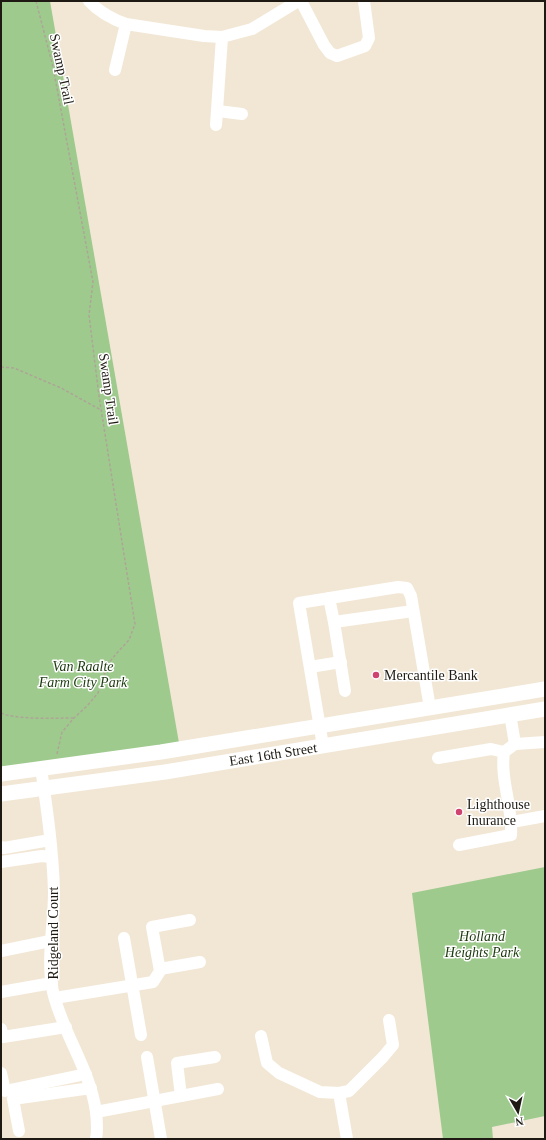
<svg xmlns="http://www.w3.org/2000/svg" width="546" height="1140" viewBox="0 0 546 1140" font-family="Georgia,serif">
	<rect width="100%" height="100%" fill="#f2e7d5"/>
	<g fill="#9fca8e">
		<path d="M1 1H50L179 743 1 771Z"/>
		<path d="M545 867V1116L492 1127 493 1139H443L412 893Z"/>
	</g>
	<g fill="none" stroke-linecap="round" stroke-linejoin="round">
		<g stroke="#ada596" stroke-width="1.5" stroke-dasharray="3 2" stroke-linecap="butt">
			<path d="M36 1 53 67 93 282 89 315 99 396 135 624 129 640 116 654 108 664 98 693 87 706 74 718 62 732 57 754"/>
			<path d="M1 367 14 368 61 388 101 410"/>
			<path d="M1 713C17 720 55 718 74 718"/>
		</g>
		<g stroke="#fff" stroke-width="12">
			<path d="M89 1C99 12 112 19 126 24L204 36 222 37 216 125"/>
			<path d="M301 1 324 45 330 53 337 56 365 46 369 38 364 1"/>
			<path d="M222 37 252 29 298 1"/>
			<path d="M115 70 126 24"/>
			<path d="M218 111 242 114"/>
			<path d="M329 598 334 622"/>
			<path d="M310 667 341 662"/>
			<path d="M345 691 334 622 413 611"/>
			<path d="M510 714 515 744 545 742"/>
			<path d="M323 746 299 603 398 587 407 588 411 596 430 708"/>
			<path d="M438 758 491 749 504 752"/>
			<path d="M41 768C47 809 53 851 54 892 54 926 46 959 53 992 63 1034 90 1069 96 1112 97 1122 98 1129 96 1139"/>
			<path d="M512 822 545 816"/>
			<path d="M459 845 511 835C513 807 500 780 504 752L515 744"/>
			<path d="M1 847 4 848 50 840"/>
			<path d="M1 862 42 856 51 857"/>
			<path d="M124 938 141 1035"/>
			<path d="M1 951 50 941"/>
			<path d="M160 969 200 962"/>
			<path d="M1 992 52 983"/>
			<path d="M55 998 153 982 160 971 152 927 190 920"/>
			<path d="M1 1029 3 1037 66 1027"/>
			<path d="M261 1036 267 1063 279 1073 320 1092 339 1093 349 1091 383 1057 393 1045 389 1020"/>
			<path d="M147 1057 161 1139"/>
			<path d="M1 1073 5 1091 86 1074"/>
			<path d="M339 1093 347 1139"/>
			<path d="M181 1096 177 1063 215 1057"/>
			<path d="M96 1112 218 1089"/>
			<path d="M19 1131 13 1099 91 1088"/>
		</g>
		<g stroke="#fff" stroke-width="15">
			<path d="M1 774 161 752 545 689"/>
			<path d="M1 794 165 772 545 709"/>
		</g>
	</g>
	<g fill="#d04270" stroke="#fff" stroke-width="1.5">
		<circle cx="376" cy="675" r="4"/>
		<circle cx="459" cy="812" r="4"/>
	</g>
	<g text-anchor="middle" stroke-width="3" stroke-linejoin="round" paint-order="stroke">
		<g font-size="14" fill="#1e1a13" stroke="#fff">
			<text transform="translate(62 69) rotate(78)" y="5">Swamp Trail</text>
			<text transform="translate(109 389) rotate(82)" y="5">Swamp Trail</text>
			<text transform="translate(273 754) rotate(-9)" y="5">East 16th Street</text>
			<text transform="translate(53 933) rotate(-90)" y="5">Ridgeland Court</text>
		</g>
		<g font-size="14" font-style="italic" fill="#1c390e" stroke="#fff">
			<text x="83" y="671">Van Raalte<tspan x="83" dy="16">Farm City Park</tspan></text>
			<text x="482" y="941">Holland<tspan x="482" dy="16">Heights Park</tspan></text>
		</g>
		<g font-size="14" fill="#1e1a13" stroke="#fff" text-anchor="start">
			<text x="384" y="680">Mercantile Bank</text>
			<text x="467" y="809">Lighthouse<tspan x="467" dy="16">Inurance</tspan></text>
		</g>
	</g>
	<rect width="546" height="1140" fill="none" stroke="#1e1a13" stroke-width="4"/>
	<g transform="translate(518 1112) rotate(171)" stroke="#ffffff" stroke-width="3" paint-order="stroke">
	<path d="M0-3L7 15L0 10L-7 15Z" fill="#1e1a13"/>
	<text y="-6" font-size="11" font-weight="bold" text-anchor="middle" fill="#1e1a13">N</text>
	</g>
</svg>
